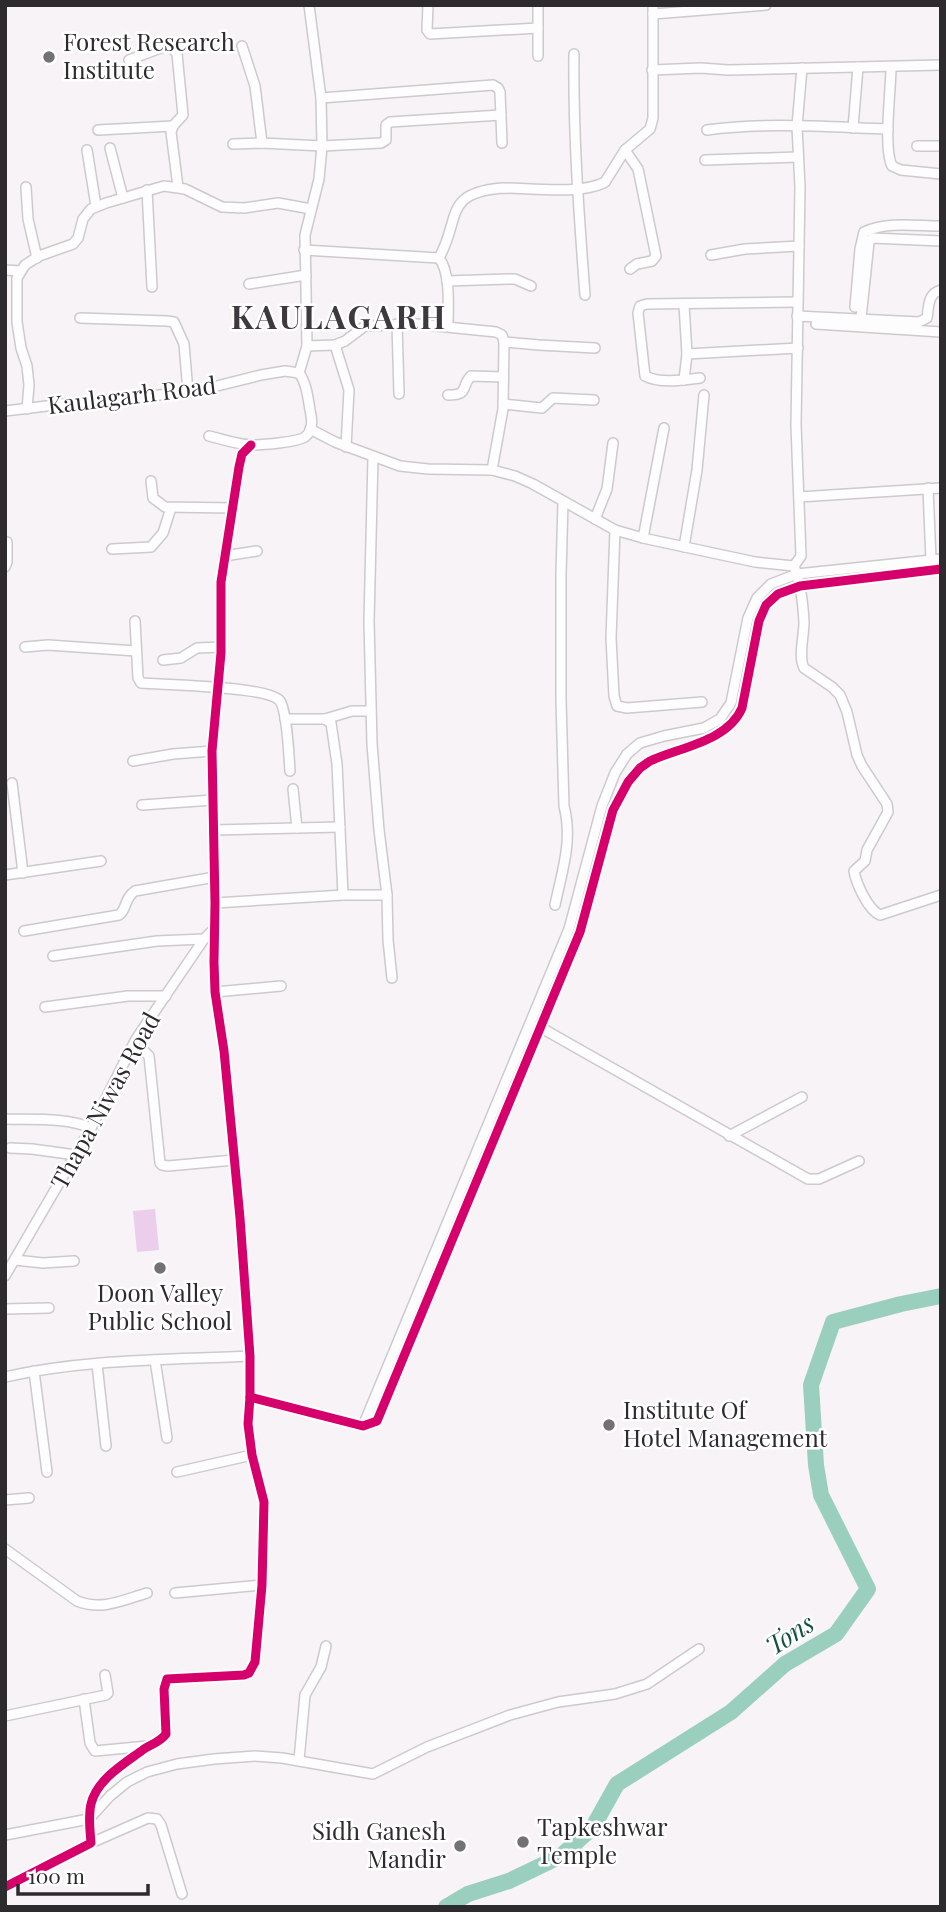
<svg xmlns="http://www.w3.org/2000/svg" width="946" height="1912" viewBox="0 0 946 1912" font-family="'Playfair Display',serif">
	<rect width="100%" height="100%" fill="#f7f3f7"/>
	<path fill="#eaceeb" d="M155 1209 159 1250 137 1252 133 1211Z"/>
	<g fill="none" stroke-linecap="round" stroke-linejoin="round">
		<path stroke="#9acfbe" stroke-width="16" d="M446 1907 468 1894 509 1881 561 1856 593 1827 617 1784 731 1712 785 1664 836 1634 868 1589 821 1495 816 1465 811 1385 833 1322 901 1304 941 1296"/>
		<g stroke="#cdcacd" stroke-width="12">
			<g id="minor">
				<path d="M428 5 427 30 430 34 538 28"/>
				<path d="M653 14 766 5"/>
				<path d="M242 46 255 86 262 143"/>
				<path d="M574 54C573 135 579 215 585 295"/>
				<path d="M538 56V5"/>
				<path d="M129 60 166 46 173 49 177 54 183 115 173 126 171 132 178 187"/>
				<path d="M891 67C891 91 883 147 892 166L901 170 941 174"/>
				<path d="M652 70 701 68 728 70 941 65"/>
				<path d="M321 98 493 85 498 88 500 92 502 143"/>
				<path d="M853 128 858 67"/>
				<path d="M98 130 173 126"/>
				<path d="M707 130C767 122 828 127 888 129"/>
				<path d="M233 144 262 143 322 146 381 143 386 140V125L390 122 501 115"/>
				<path d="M917 146H941"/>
				<path d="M110 148 123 198"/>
				<path d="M87 150 96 206"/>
				<path d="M625 150 638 169 656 256 652 261 637 264 630 269"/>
				<path d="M705 160 798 157"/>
				<path d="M26 187 28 219 37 258"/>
				<path d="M147 190 152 287"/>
				<path d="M304 250 439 258"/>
				<path d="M711 255 745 249 799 246"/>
				<path d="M439 258C461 218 443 193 502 188 530 188 582 195 605 182L625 150 650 129 653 118V5"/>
				<path d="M439 258C451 273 448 307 448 326"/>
				<path d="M5 270 20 271"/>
				<path d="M447 281 508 279H515L531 286"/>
				<path d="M249 284 306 275"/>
				<path d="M855 307 860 249 864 232C887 221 916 226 941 226"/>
				<path d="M797 316 919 322 927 318C929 307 927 294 941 290"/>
				<path d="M80 318 167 321 174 322 184 344 188 392"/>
				<path d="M861 318 869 242 872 238 941 241"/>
				<path d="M397 324 399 394"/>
				<path d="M816 324 941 332"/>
				<path d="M504 342 539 345 595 348"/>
				<path d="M335 345 349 390 346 447"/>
				<path d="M307 346 335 345 345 341 365 326 417 324 496 332 502 335 504 342 503 409 492 470"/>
				<path d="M687 354 798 348"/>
				<path d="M700 378C684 380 660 384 645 376L638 313 640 306 647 304 797 302"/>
				<path d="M684 380 687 354 684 305"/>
				<path d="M448 395C470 395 460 387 471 376L503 377"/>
				<path d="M503 404 542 408 553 398 594 400"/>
				<path d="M27 409 29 385 27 366 21 348 17 322V278L25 265 39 256 73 244 78 238 83 219 91 209 106 203 164 186 185 189 222 207 244 208 278 203 311 209"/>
				<path d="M5 411 80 402 193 392 261 375 285 371 299 373"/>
				<path d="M310 429 335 442 400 466 428 469 492 470 515 476 533 484 615 530 643 538 755 562 794 566C801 584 803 603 804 622 804 636 798 657 804 668L832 687 840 695 847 712 857 755 862 766 887 804 888 812 867 850 865 861 854 871C856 883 868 910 880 915L941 895"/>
				<path d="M209 436C222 439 238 445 252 445 261 445 301 442 306 436 313 430 312 418 310 410 308 397 306 382 299 373L307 346 305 235 319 179 322 146 321 98 309 5"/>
				<path d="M373 457 369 621 372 744 379 830 387 895 388 940 392 978"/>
				<path d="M151 481 153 498 165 507 233 508"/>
				<path d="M928 488 931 560"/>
				<path d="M799 497 941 488"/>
				<path d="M595 519 607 489 613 443"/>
				<path d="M615 530 611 638 614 696 617 706 627 708 702 702"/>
				<path d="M643 538 664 428"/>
				<path d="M684 547 697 470 704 395"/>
				<path d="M112 549 151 547 163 533 171 508"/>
				<path d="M224 556 257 551"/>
				<path d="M794 566 801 556 796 425 800 187 797 126 802 68"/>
				<path d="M5 567 7 562V542"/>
				<path d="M135 621 138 678 141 683C164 685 269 686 280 701 287 711 289 756 290 771"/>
				<path d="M25 647 48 645 136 651"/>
				<path d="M163 660 181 658 197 648 221 647"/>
				<path d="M285 719H325L331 723 337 764 343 895"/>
				<path d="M325 719 352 711H371"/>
				<path d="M133 761 173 754 212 751"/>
				<path d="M12 783 23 873"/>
				<path d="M293 789 297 828"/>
				<path d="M142 805 213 800"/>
				<path d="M214 830 340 827"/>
				<path d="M5 875 101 861"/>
				<path d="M215 903 343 895H387"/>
				<path d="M555 905C562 871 573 841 564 806L561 700V574L563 502"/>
				<path d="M24 931 119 915C127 910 124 898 135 891L215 877"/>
				<path d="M53 956 157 941 204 939"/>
				<path d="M215 992 281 986"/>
				<path d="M45 1007 128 996H166"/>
				<path d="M538 1026 808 1179H819L859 1161"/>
				<path d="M131 1049 145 1052 149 1056 160 1163 162 1165 168 1166 234 1160"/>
				<path d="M5 1119C31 1120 67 1117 91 1128"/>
				<path d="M729 1136 802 1097"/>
				<path d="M10 1148 32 1149 76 1155"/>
				<path d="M15 1260 43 1263 74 1261"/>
				<path d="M5 1276 91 1128 136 1039 204 939 214 929"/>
				<path d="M5 1309 49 1308"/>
				<path d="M155 1360 167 1438"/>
				<path d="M97 1364 106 1446"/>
				<path d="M34 1371 47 1472"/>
				<path d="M5 1377C85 1359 168 1360 250 1356"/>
				<path d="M250 1397 363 1426 377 1421 580 932 613 810 628 782 640 768 650 761C681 747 728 741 742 708L759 621 766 605 778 594 800 586 941 569"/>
				<path d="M363 1426 569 929 602 806 615 773 627 754 640 743 664 736 704 728 720 719 731 703 748 618 757 598 771 584 797 574 941 559"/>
				<path d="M177 1472 252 1455"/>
				<path d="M5 1500 29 1498"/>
				<path d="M5 1549 77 1601C102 1611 123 1600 147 1593"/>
				<path d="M175 1593 262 1585"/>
				<path d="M84 1699 90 1743 95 1751 148 1746"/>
				<path d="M5 1716 106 1695 108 1693 105 1675"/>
				<path d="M299 1760 305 1695 321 1667 326 1646"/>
				<path d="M89 1819 110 1796 127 1782 147 1772 177 1764 214 1759 255 1756 282 1758 373 1774 427 1747 510 1715 558 1702 615 1694 647 1684 699 1649"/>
				<path d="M5 1835 89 1819"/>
				<path d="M91 1843 148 1818 157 1819 161 1825 182 1894"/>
				<path d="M5 1887 91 1843C90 1830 88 1817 91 1804 97 1779 124 1764 144 1749 152 1744 160 1742 166 1734L164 1689 167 1679 244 1675 249 1673 255 1662 262 1585 264 1502 252 1455 248 1424 250 1397V1356L240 1218 224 1051 215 992 214 962 215 903 212 751 221 653V582L239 467 242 454 251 445"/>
			</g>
		</g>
		<use href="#minor" stroke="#fefdfe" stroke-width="9"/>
		<g stroke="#fff" stroke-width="13">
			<g id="cycleway">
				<path d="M250 1397 363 1426 377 1421 580 932 613 810 628 782 640 768 650 761C681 747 728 741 742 708L759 621 766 605 778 594 800 586 941 569"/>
				<path d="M5 1887 91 1843C90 1830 88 1817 91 1804 97 1779 124 1764 144 1749 152 1744 160 1742 166 1734L164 1689 167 1679 244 1675 249 1673 255 1662 262 1585 264 1502 252 1455 248 1424 250 1397V1356L240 1218 224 1051 215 992 214 962 215 903 212 751 221 653V582L239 467 242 454 251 445"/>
			</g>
		</g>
		<use href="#cycleway" stroke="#d6006c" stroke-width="9"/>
	</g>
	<g fill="#747174" stroke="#fff" stroke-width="2.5">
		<circle cx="49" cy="57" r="7"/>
		<circle cx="160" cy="1268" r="7"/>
		<circle cx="609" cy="1425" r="7"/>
		<circle cx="523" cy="1842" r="7"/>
		<circle cx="460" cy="1846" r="7"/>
	</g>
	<g text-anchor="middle" stroke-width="5" stroke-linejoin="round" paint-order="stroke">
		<g font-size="24" fill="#2d2b2d" stroke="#fff" text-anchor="start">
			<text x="63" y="51">Forest Research<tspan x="63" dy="28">Institute</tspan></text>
			<text x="160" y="1302" text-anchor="middle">Doon Valley<tspan x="160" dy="28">Public School</tspan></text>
			<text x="623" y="1419">Institute Of<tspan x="623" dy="28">Hotel Management</tspan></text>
			<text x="537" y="1836">Tapkeshwar<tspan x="537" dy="28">Temple</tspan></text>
			<text x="446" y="1840" text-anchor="end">Sidh Ganesh<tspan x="446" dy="28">Mandir</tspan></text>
		</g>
		<g font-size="24" fill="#2d2b2d" stroke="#fff">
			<text transform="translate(132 396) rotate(-7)" y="8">Kaulagarh Road</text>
			<text transform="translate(106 1101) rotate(-61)" y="8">Thapa Niwas Road</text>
		</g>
		<g font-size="26" font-style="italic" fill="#135241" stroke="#fff">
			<text transform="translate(790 1635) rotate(-33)" y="9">Tons</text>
		</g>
		<g font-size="32" font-weight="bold" letter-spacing="2" fill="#3e393e" stroke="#fff">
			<text x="339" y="329">KAULAGARH</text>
		</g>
	</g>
	<rect width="946" height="1912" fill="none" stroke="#2d2b2d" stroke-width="14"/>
	<path d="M18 1884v10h130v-10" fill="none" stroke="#2d2b2d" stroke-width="3.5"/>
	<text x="28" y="1884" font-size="21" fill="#2d2b2d" stroke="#ffffff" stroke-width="5" paint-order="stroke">100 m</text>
</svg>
